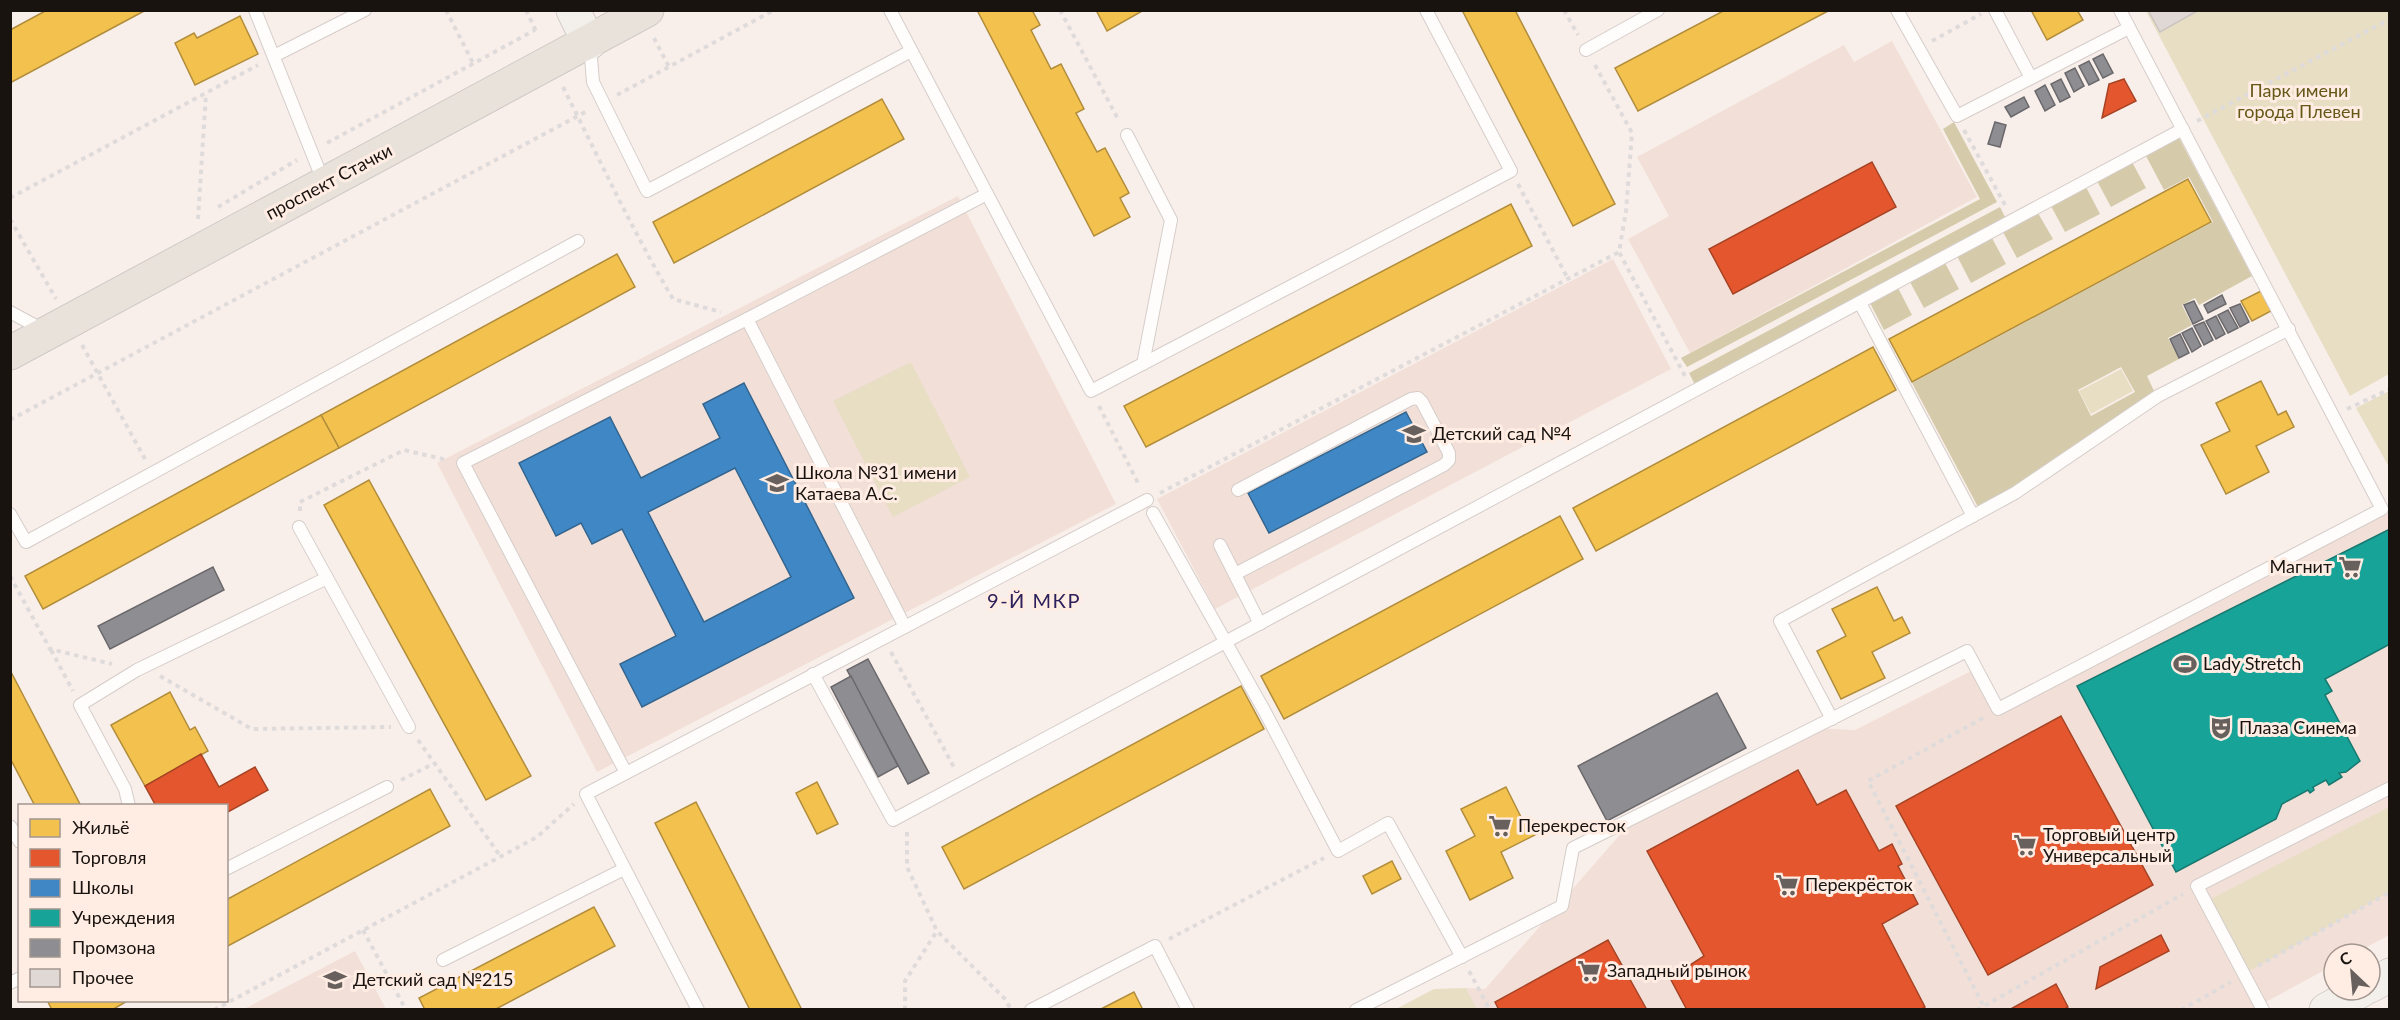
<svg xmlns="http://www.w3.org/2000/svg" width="2400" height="1020" viewBox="0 0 2400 1020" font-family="Lato,sans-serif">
	<rect width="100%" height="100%" fill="#f9efea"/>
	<g fill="#f2e0d8">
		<path d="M1892 41 1977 197 1690 353 1628 239 1669 216 1637 157 1844 45 1854 62Z"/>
		<path d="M958 196 1116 504 597 772 437 463Z"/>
		<path d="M1613 259 1671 369 1215 609 1157 499Z"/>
		<path d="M2389 510V935L2354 954H2334V965L2253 1009 1477 1010 1466 988 1485 989 1624 830 1816 728 1855 730 1979 667 2002 706Z"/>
		<path d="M355 951 386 1009H244Z"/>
	</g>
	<g fill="#e7dec4">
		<path d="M2146 11H2389V374L2350 396Z"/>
		<path d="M911 362 970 477 893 517 833 401Z"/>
		<path d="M2121 369 2133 391 2091 414 2079 391Z"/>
		<path d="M2389 391V467L2356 408Z"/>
		<path d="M2389 807V892L2244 974 2205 902Z"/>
		<path d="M1466 988 1477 1009H1396L1434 989Z"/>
	</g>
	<g fill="#d5cbaa" fill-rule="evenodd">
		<path d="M1954 122 1997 202 1687 367 1681 358 1980 199 1943 129Z"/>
		<path d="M2179 138 2252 276 2199 305 2195 298 2182 305 2192 325 2168 338 2179 359 2147 376 2155 393 2012 489 1978 507 1912 383 2213 222 2189 177 2164 190 2146 156ZM2121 367 2135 392 2091 416 2078 390Z"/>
		<path d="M2132 162 2146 188 2111 207 2097 181Z"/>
		<path d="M2086 187 2100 214 2065 232 2051 206Z"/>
		<path d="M2000 207 2006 219 1695 385 1689 373Z"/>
		<path d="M2038 213 2053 239 2017 258 2003 232Z"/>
		<path d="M1992 238 2006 264 1971 283 1957 256Z"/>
		<path d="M1945 263 1959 289 1924 308 1910 282Z"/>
		<path d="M1898 288 1912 315 1884 330 1870 303Z"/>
	</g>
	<g fill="#f2c14e" stroke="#b18d3b" stroke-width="1.5">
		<path d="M47 10H146L10 83V30Z"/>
		<path d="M977 10H1032L1040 25 1031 30 1051 69 1061 64 1084 109 1076 113 1097 152 1105 148 1129 193 1120 198 1130 217 1094 236Z"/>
		<path d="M1096 10H1144L1107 31Z"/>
		<path d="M1462 10H1515L1615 204 1573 226Z"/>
		<path d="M1725 10H1830L1638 111 1615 68Z"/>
		<path d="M2031 10H2077L2083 20 2047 40Z"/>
		<path d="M240 16 258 54 195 85 175 43 194 33 197 38Z"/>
		<path d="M882 99 904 139 674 263 653 222Z"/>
		<path d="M2188 179 2211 222 1912 382 1889 339Z"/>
		<path d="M1511 204 1532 246 1146 447 1124 406Z"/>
		<path d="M617 254 635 287 339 448 321 415Z"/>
		<path d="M2261 291 2271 311 2252 321 2241 301Z"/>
		<path d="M1873 347 1896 390 1596 551 1573 508Z"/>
		<path d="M2261 381 2278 415 2286 411 2294 427 2256 446 2269 472 2226 494 2201 445 2230 431 2216 403Z"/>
		<path d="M321 415 339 448 43 609 25 576Z"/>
		<path d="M369 480 531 776 486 800 324 505Z"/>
		<path d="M1560 516 1583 559 1284 719 1261 676Z"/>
		<path d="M1877 587 1894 621 1902 617 1910 633 1872 652 1885 678 1841 699 1817 651 1846 636 1832 609Z"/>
		<path d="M10 670 81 806H35L10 758Z"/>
		<path d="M1241 686 1264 729 964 889 942 847Z"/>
		<path d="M170 692 190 730 195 727 208 751 145 786 111 725Z"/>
		<path d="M817 782 838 824 817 834 796 793Z"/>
		<path d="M1506 787 1523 821 1530 817 1539 833 1501 852 1513 878 1470 900 1446 851 1475 836 1461 809Z"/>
		<path d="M430 789 450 826 226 947V900Z"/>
		<path d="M696 802 802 1010H750L655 823Z"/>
		<path d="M1392 861 1401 879 1372 894 1363 876Z"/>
		<path d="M594 907 615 946 494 1010H425L419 998Z"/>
		<path d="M1134 992 1143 1010H1099Z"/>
		<path d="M47 1000H129L112 1010H52Z"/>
	</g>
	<g fill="#e4572e" stroke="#a74325" stroke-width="1.5">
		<path d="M2124 79 2136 101 2102 118 2109 84Z"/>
		<path d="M1872 162 1896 207 1733 294 1709 249Z"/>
		<path d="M2061 716 2153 885 1988 975 1896 806Z"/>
		<path d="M201 754 219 787 255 767 268 790 226 813V806H156L145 786Z"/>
		<path d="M1798 770 1817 805 1846 790 1879 851 1892 844 1902 864 1898 866 1918 904 1882 924 1925 1007 1920 1010H1687L1670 978 1704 956 1647 851Z"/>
		<path d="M2161 935 2169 951 2096 989 2100 967Z"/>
		<path d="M1608 940 1647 1010H1499L1495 1002Z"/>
		<path d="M2056 984 2068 1007 2063 1010H2009Z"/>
	</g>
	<g fill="#3f88c5" stroke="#34658f" stroke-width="1.5" fill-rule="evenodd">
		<path d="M744 383 854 598 642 707 620 664 676 636 622 529 592 544 581 523 556 536 519 463 610 417 641 478 720 438 703 404ZM735 468 791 577 704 622 648 512Z"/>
		<path d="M1406 412 1427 452 1269 533 1248 493Z"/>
	</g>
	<path fill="#17a398" stroke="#18786f" stroke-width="1.5" d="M2390 529V644L2325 679 2332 691 2325 695 2360 761 2346 772 2339 773 2342 777 2329 785 2326 780 2313 787 2314 790 2310 793 2308 790 2282 804 2276 819 2176 872 2077 686Z"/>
	<g fill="#8d8d92" stroke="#6a686b" stroke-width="1.5">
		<path d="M2103 54 2113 73 2103 78 2093 59Z"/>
		<path d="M2089 61 2099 80 2089 85 2079 66Z"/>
		<path d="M2075 68 2084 86 2074 92 2065 73Z"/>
		<path d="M2061 79 2070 97 2060 102 2051 84Z"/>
		<path d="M2045 85 2055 105 2045 111 2035 91Z"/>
		<path d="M2024 97 2029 107 2011 117 2005 107Z"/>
		<path d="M1995 122 2006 125 2000 147 1988 144Z"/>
		<path d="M2222 295 2226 304 2208 313 2204 305Z"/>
		<path d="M2194 301 2203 319 2193 324 2184 305Z"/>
		<path d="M2240 304 2249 322 2240 327 2230 308Z"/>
		<path d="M2228 310 2238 328 2228 333 2218 315Z"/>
		<path d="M2216 316 2225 334 2216 339 2206 321Z"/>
		<path d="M2204 322 2213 340 2204 345 2194 326Z"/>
		<path d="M2192 328 2201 346 2192 352 2182 333Z"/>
		<path d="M2180 334 2189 353 2179 358 2170 339Z"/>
		<path d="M213 567 224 590 110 649 98 626Z"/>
		<path d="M868 659 929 773 908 784 847 670Z"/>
		<path d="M851 676 898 766 878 777 831 687Z"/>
		<path d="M1717 693 1746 748 1607 821 1578 766Z"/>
	</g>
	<path fill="#e0d8d5" stroke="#cbc4c1" stroke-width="1.5" d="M2148 10H2199L2160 32Z"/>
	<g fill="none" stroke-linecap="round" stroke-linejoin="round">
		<g stroke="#d5cdc9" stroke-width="14">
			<g id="lane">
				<path d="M255 10 324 183"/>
				<path d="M890 10 1091 391 1511 171 1426 10"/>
				<path d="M1897 10 1957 116 2129 28"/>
				<path d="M1995 10 2031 78"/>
				<path d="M590 45 593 82 647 191 911 51"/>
				<path d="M1586 50 1658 10"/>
				<path d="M274 56 365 10"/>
				<path d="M1127 135 1171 220 1143 364"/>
				<path d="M1860 303 1973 516"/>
				<path d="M10 312 45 331"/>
				<path d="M1153 513 1265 712 1338 851 1388 823 1462 957"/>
				<path d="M10 514 26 542 578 241"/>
				<path d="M299 527 409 727"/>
				<path d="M1220 545 1260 624"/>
				<path d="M1235 574 1444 465 1449 460V453L1422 402 1418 398 1411 399 1238 490"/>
				<path d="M905 627 747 319 987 194"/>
				<path d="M813 674 893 820 2183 129"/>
				<path d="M1832 719 1780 621 2015 493 2158 396 2289 329"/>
				<path d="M626 773 463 463 747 319"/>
				<path d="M129 806 125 789 80 705 137 670 327 578"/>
				<path d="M10 826 20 842"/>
				<path d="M226 869 387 787"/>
				<path d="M443 960 624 869"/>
				<path d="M10 983 20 978"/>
				<path d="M698 1010 586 794 1147 500"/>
				<path d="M1031 1010 1155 946 1188 1010"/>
				<path d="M1356 1010 1562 906 1573 848 1967 651 1998 709 2382 509 2120 10"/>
				<path d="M2263 1010 2197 886 2390 788"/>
			</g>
		</g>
		<g stroke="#d5cdc9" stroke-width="35">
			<g id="secondary">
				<path d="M573 10 589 43"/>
				<path d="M2370 986 2390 975"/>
				<path d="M2326 1010 2362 990"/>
			</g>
		</g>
		<g stroke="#cfcac8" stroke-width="35">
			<path id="primary" d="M10 353 647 10"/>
		</g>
		<g stroke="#dfdbdb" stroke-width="4" stroke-dasharray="4.5 4.5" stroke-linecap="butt">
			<path d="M446 10 473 63"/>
			<path d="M526 10 536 31"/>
			<path d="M1060 10 1119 121"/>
			<path d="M1564 10 1578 35"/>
			<path d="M654 38 669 67"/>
			<path d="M1932 41 1981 14"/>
			<path d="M1595 65 1632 133 1626 211 1619 252 1686 378"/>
			<path d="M563 87C599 158 632 230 673 299L721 312"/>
			<path d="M617 95 774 10"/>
			<path d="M2197 121 2390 19"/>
			<path d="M1964 130 2005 205"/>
			<path d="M327 143 535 30"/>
			<path d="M1518 184 1568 279"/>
			<path d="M10 198 258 65"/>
			<path d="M218 207 297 160"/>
			<path d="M10 219 56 299"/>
			<path d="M198 219 206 94"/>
			<path d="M82 345 145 459"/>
			<path d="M1099 406 1139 485"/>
			<path d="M2347 409 2390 389"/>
			<path d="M10 420 589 110"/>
			<path d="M1160 493 1619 252"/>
			<path d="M300 511V502L404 450 447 460"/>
			<path d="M10 576 50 649 112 664"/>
			<path d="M51 650 73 691"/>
			<path d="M891 652 955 769"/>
			<path d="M160 676 252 729 391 727"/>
			<path d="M1983 718 1868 781 1983 1005"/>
			<path d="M418 740 501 857"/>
			<path d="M401 780 433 764"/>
			<path d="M907 832V867L937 931 1006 1000 1011 1010"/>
			<path d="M363 930 406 1010"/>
			<path d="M1169 939 1324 858"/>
			<path d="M2258 966 2390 892"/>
			<path d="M1469 971 1490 1010"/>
			<path d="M214 1010 537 837 574 804"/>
			<path d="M905 1010V981L937 931"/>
			<path d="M1977 1010 2183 894"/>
			<path d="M2181 1010 2231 982"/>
		</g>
		<use href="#lane" stroke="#fefdfc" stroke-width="12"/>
		<use href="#secondary" stroke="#f3f0ec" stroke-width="33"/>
		<use href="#primary" stroke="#e8e2db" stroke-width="33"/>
	</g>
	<defs>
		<g id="school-bare" transform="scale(1.8)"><path d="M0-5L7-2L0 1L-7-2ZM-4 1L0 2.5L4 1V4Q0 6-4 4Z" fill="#67605c" stroke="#ffede4" stroke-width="2.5" paint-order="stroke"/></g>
		<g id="supermarket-bare" transform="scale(1.8)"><path d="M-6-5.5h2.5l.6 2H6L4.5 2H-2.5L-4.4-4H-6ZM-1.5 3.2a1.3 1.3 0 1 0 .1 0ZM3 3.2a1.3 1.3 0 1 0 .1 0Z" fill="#67605c" stroke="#ffede4" stroke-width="2.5" paint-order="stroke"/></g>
		<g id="stadium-bare" transform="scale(1.8)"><path d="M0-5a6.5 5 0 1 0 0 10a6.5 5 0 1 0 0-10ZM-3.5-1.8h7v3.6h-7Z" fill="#67605c" stroke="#ffede4" stroke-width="2.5" paint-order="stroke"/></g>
		<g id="theatre-bare" transform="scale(1.8)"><path d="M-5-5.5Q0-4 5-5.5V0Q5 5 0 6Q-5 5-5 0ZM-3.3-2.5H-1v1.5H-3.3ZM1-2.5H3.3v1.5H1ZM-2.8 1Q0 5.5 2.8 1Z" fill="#67605c" stroke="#ffede4" stroke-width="2.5" paint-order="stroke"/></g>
	</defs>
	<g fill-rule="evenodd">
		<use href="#school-bare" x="1414" y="434"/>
		<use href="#school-bare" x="777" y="483"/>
		<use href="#supermarket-bare" x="2350" y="567"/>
		<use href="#stadium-bare" x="2185" y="664"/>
		<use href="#theatre-bare" x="2221" y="728"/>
		<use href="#supermarket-bare" x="1500" y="826"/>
		<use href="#supermarket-bare" x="2025" y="845"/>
		<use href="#supermarket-bare" x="1787" y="885"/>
		<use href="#supermarket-bare" x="1589" y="971"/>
		<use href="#school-bare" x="335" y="980"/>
	</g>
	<g text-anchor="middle" stroke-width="6" stroke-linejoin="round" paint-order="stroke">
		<g font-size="18" fill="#645816" stroke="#ffede4">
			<text x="2299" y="97">Парк имени<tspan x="2299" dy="21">города Плевен</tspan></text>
		</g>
		<g font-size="18" fill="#191310" stroke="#ffede4">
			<text transform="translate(329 182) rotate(-28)" y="6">проспект Стачки</text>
		</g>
		<g font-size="18" fill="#191310" stroke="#ffede4" text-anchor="start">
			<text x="1432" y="440">Детский сад №4</text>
			<text x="795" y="479">Школа №31 имени<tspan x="795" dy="21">Катаева А.С.</tspan></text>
			<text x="2332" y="573" text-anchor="end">Магнит</text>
			<text x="2203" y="670">Lady Stretch</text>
			<text x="2239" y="734">Плаза Синема</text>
			<text x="1518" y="832">Перекресток</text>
			<text x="2043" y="841">Торговый центр<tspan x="2043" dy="21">Универсальный</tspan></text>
			<text x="1805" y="891">Перекрёсток</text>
			<text x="1607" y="977">Западный рынок</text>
			<text x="353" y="986">Детский сад №215</text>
		</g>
		<g font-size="20" letter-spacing="1.5" fill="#2c215b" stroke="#ffede4">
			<text x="1034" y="608">9-Й МКР</text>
		</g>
	</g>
	<rect width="2400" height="1020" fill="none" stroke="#191310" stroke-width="24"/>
	<rect x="18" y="804" width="210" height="198" fill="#ffede4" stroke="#a3968f" stroke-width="1.5"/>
	<rect x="30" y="819" width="30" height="18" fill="#f2c14e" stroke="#a3968f" stroke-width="1.5"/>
	<text x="72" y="834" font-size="18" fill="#191310">Жильё</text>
	<rect x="30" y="849" width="30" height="18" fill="#e4572e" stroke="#a3968f" stroke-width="1.5"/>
	<text x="72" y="864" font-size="18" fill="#191310">Торговля</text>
	<rect x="30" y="879" width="30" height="18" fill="#3f88c5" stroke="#a3968f" stroke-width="1.5"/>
	<text x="72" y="894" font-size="18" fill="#191310">Школы</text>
	<rect x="30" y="909" width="30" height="18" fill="#17a398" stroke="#a3968f" stroke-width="1.5"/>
	<text x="72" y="924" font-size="18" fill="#191310">Учреждения</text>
	<rect x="30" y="939" width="30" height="18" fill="#8d8d92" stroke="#a3968f" stroke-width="1.5"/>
	<text x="72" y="954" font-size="18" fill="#191310">Промзона</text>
	<rect x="30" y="969" width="30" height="18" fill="#e0d8d5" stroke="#a3968f" stroke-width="1.5"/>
	<text x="72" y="984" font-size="18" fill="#191310">Прочее</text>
	<g transform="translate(2352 972) rotate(334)"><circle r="28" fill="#ffede4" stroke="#a3968f" stroke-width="1.5"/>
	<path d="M0-4.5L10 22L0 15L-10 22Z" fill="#67605c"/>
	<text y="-9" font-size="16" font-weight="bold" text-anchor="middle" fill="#191310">С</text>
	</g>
</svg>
